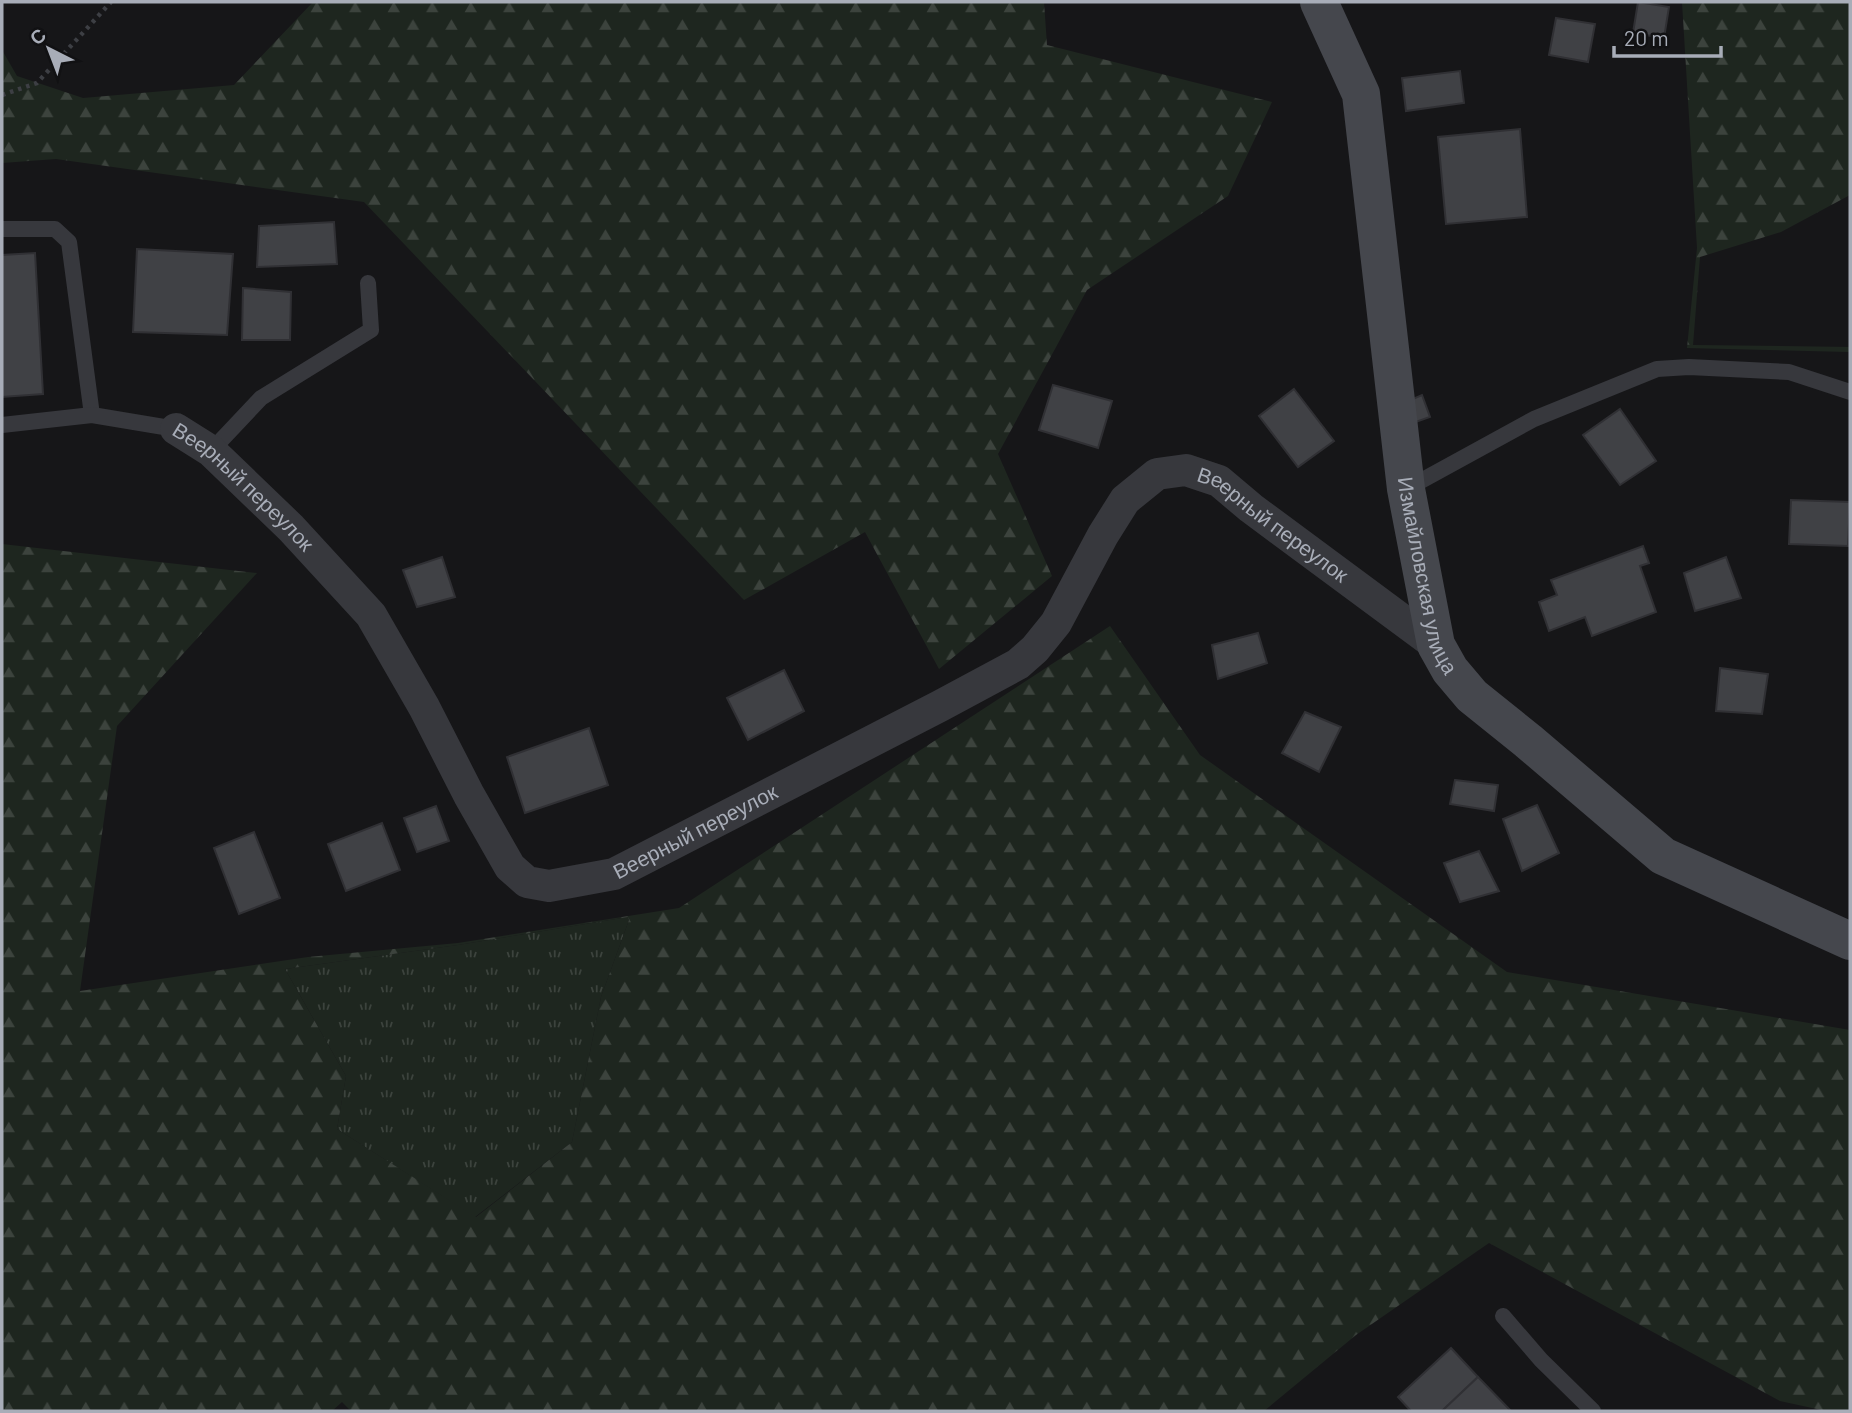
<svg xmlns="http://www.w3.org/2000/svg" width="1852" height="1413" viewBox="0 0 1852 1413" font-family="Barlow,sans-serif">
	<defs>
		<pattern id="grass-tufts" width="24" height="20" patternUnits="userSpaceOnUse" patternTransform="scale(1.75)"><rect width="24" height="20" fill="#1e261f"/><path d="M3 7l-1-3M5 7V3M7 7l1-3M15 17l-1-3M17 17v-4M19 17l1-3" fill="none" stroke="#3c433d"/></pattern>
		<pattern id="forest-firs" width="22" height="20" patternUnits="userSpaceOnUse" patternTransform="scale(1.75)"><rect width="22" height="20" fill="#1e261f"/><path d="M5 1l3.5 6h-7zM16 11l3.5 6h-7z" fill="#3c433d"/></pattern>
	</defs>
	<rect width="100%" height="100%" fill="#161618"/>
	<path fill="url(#grass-tufts)" d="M628 917 629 920 601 997 572 1142 475 1217 337 1129 346 1076 285 969 458 945Z"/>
	<g fill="url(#forest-firs)" fill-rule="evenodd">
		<path d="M313 2H1044L1047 45 1272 102 1228 196 1087 290 998 454 1052 576 939 669 865 532 744 600 364 202 56 159 2 163V50L17 76 83 98 234 85Z"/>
		<path d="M1682 2H1850V195L1781 232 1700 257 1693 345 1850 347V352L1687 348 1697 248Z"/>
		<path d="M2 544 257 573 117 726 80 991 308 957 458 943 679 908 1110 626 1200 755 1507 972 1850 1030V1411H1826L1780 1401 1489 1243 1356 1335 1264 1411H351L342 1402 332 1411H2ZM628 917 629 920 601 997 572 1142 476 1217 337 1129 346 1076 285 969 458 945Z"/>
	</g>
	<g fill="#404145" stroke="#303034" stroke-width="2">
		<path d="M1638 2 1669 7 1664 38 1633 33Z"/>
		<path d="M1556 18 1595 24 1588 62 1549 55Z"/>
		<path d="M1460 71 1464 103 1406 111 1402 78Z"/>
		<path d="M1520 129 1527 217 1446 224 1438 137Z"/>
		<path d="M334 222 337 264 257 267 259 226Z"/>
		<path d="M137 249 233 254 227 335 133 332Z"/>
		<path d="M35 253 43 394 2 397V255Z"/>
		<path d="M243 288 291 292 290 340H242Z"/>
		<path d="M1053 385 1112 401 1098 448 1039 430Z"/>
		<path d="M1294 389 1334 441 1298 467 1259 416Z"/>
		<path d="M1422 395 1430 417 1413 423 1408 401Z"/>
		<path d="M1620 409 1656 461 1620 485 1583 435Z"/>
		<path d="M1791 500 1850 502 1848 546 1789 544Z"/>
		<path d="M1643 546 1649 563 1640 566 1656 612 1592 636 1585 617 1549 631 1539 602 1557 595 1551 580Z"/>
		<path d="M442 557 455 597 417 607 403 570Z"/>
		<path d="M1726 557 1741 598 1695 611 1684 573Z"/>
		<path d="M1258 633 1267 663 1218 679 1212 645Z"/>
		<path d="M1720 668 1768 674 1762 714 1716 711Z"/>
		<path d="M784 670 804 711 748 740 727 698Z"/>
		<path d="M1305 712 1341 727 1319 772 1282 753Z"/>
		<path d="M589 728 608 785 525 813 507 757Z"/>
		<path d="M1455 780 1498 785 1494 811 1450 804Z"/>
		<path d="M1537 805 1559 853 1522 871 1503 819Z"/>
		<path d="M436 806 449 841 417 852 404 818Z"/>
		<path d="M382 823 400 870 346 891 328 844Z"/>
		<path d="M254 832 280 898 239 914 214 848Z"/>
		<path d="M1479 851 1499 891 1460 902 1444 863Z"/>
		<path d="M1451 1348 1478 1377 1442 1411H1411L1398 1397Z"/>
		<path d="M1478 1377 1511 1411H1442Z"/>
	</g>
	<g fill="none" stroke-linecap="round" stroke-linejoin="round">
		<path stroke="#3d3f44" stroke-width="4.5" stroke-dasharray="3.5 5" stroke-linecap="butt" d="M2 95 37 83 111 2"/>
		<g stroke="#37383d" stroke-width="16">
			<path d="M2 229H55L69 242 92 415"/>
			<path d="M2 425 92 415 176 429"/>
			<path d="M211 451 261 398 371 330 368 283"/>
			<path d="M1408 488 1534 419 1657 369 1689 367 1789 372 1850 392"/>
			<path d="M1503 1316 1541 1360 1593 1411"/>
		</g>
		<path stroke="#37383d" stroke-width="32" id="s1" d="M176 429 211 451 291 528 371 615 424 707 469 795 510 867 527 882 549 886 614 874 940 706 1018 664 1035 649 1056 623 1103 535 1125 500 1157 474 1186 470 1219 481 1251 508 1436 645"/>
		<path stroke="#45474d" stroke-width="38" id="s2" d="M1319 2 1361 94 1406 489 1436 645 1450 670 1472 696 1528 741 1663 856 1850 941"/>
	</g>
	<g text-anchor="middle" stroke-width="6" stroke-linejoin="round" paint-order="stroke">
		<g font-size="21" fill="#a8adb8" stroke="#111113">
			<text dy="7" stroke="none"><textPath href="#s1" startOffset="89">Веерный переулок</textPath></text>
			<text dy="7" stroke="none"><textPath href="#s1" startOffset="1496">Веерный переулок</textPath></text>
			<text dy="7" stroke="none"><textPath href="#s2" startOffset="588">Измайловская улица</textPath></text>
			<text dy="7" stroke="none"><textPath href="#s1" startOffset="761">Веерный переулок</textPath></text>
		</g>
	</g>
	<rect width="1852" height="1413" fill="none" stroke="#a8adb8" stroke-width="7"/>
	<g transform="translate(49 49) rotate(318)" stroke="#111113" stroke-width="5" paint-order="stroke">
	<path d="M0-5L12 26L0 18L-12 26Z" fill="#a8adb8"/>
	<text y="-10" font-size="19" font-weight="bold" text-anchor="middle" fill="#a8adb8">С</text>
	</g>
	<path d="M1614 46v10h107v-10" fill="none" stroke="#a8adb8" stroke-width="3.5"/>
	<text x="1624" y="46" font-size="21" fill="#a8adb8" stroke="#111113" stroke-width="5" paint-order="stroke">20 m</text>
</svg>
